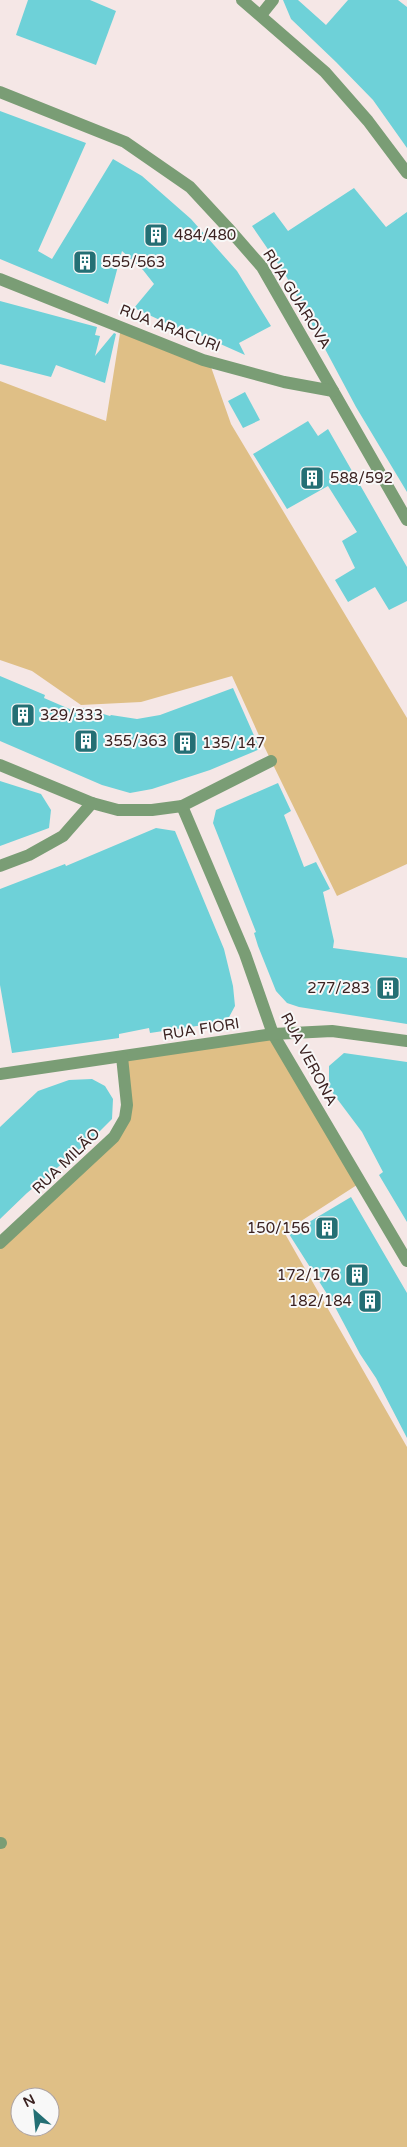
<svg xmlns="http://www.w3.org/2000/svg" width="407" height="2147" viewBox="0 0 407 2147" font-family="'Varela Round',sans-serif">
	<rect width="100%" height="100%" fill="#f5e7e6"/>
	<g fill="#dfbf86" fill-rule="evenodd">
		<path d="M121 327 211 367 231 424 407 718V864L337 896 262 742 232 676 141 702 81 705 32 671 0 660V381L106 421Z"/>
		<path d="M273 1034 360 1183 284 1232 407 1447V2147H0V1243L114 1137 127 1091 122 1057ZM20 2097H50V2127H20Z"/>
	</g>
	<g fill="#6ed1d8">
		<path d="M28 0H90L116 11 96 65 16 35Z"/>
		<path d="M283 0H298L326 25 348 0H398L407 7V148L373 100 336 62 291 19Z"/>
		<path d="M0 111 86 143 38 251 52 259 113 159 142 176 191 219 237 271 271 326 239 343 245 355 180 326 177 328 134 308 154 284 143 270 122 251 108 304 0 259Z"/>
		<path d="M354 188 386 227 407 212V492L356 407 285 274 252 226 274 212 288 231Z"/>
		<path d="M0 301 97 327 95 335 100 336 95 356 114 333 116 334 105 383 56 365 51 377 0 364Z"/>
		<path d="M245 392 260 420 243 428 228 401Z"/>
		<path d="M308 421 318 436 328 429 407 567V601L389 610 375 587 348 602 335 580 355 568 342 541 357 532 328 486 287 509 253 454Z"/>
		<path d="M0 676 45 695 44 698 81 714 83 708 110 716 111 715 137 719 160 715 233 688 260 749 210 770 152 789 130 793 102 785 0 741Z"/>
		<path d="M0 781 41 794 51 810 49 828 0 846Z"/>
		<path d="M278 783 291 811 284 815 304 867 316 862 330 889 323 892 334 941 333 948 407 958V1024L299 1007 287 1003 276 991 258 946 254 933 256 932 213 823 216 810Z"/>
		<path d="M156 828 175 831 224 949 233 986 235 1006 228 1019 210 1024 150 1033 149 1028 119 1034V1038L12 1053 0 985V889L65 864 66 866Z"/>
		<path d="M344 1053 407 1062V1222L379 1175 383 1172 362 1132 329 1088V1066Z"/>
		<path d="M92 1079 105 1086 113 1099 112 1119 94 1137 27 1193 0 1219V1127L38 1091 69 1080Z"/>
		<path d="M351 1197 407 1293V1438L376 1378 360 1354 334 1305 289 1234Z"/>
	</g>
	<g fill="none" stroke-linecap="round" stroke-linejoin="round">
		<g stroke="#7a9d75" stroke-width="12">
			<path d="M242 0 325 72 368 121 407 173"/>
			<path d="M261 15 273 0"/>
			<path d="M0 92 125 142 190 187 228 228 262 267 407 520"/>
			<path d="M0 279 203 360 284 382 333 391"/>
			<path d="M0 765 92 803"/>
			<path d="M182 806 245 954 273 1034 407 1261"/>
			<path d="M0 866 29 855 63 836 92 803 118 810H152L182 806 271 761"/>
			<path d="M0 1074 273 1034 332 1031 407 1041"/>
			<path d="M0 1243 114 1137 125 1118 127 1105 122 1057"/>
			<path d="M0 1843H1"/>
		</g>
	</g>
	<defs>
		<g id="building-square" transform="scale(1.25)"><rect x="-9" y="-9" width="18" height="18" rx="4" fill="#246f74" stroke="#f8f8f8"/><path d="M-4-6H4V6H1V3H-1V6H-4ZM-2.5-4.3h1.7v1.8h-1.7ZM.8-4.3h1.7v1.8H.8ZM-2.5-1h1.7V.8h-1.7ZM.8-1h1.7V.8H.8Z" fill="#fff"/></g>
	</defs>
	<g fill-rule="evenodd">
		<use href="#building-square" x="156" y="235"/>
		<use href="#building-square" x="85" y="262"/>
		<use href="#building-square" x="312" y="478"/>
		<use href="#building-square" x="23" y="715"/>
		<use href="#building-square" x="86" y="741"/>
		<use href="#building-square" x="185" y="743"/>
		<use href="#building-square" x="388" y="988"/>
		<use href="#building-square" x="327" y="1228"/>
		<use href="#building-square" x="357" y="1275"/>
		<use href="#building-square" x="370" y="1301"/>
	</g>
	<g text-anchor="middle" stroke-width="4" stroke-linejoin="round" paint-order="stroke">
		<g font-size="15" fill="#3b2221" stroke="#f8f8f8" text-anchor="start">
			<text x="174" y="240">484/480</text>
			<text x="102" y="267">555/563</text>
			<text x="330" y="483">588/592</text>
			<text x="40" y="720">329/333</text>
			<text x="104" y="746">355/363</text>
			<text x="202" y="748">135/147</text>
			<text x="370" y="993" text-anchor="end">277/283</text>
			<text x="310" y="1233" text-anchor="end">150/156</text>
			<text x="340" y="1280" text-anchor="end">172/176</text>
			<text x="352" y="1306" text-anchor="end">182/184</text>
		</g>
		<g font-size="15" fill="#3b2221" stroke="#f8f8f8">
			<text transform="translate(297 299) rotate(58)" y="5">RUA GUAROVA</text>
			<text transform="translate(170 328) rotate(21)" y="5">RUA ARACURI</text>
			<text transform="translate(201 1029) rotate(-9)" y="5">RUA FIORI</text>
			<text transform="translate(309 1059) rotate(62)" y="5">RUA VERONA</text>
			<text transform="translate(66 1161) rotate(-44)" y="5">RUA MILÃO</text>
		</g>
	</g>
	<g transform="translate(35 2112) rotate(333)"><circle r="24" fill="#f8f8f8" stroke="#aca2a2"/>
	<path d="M0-4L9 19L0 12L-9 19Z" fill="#246f74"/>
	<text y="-8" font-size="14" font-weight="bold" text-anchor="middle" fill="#3b2221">N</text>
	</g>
</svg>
